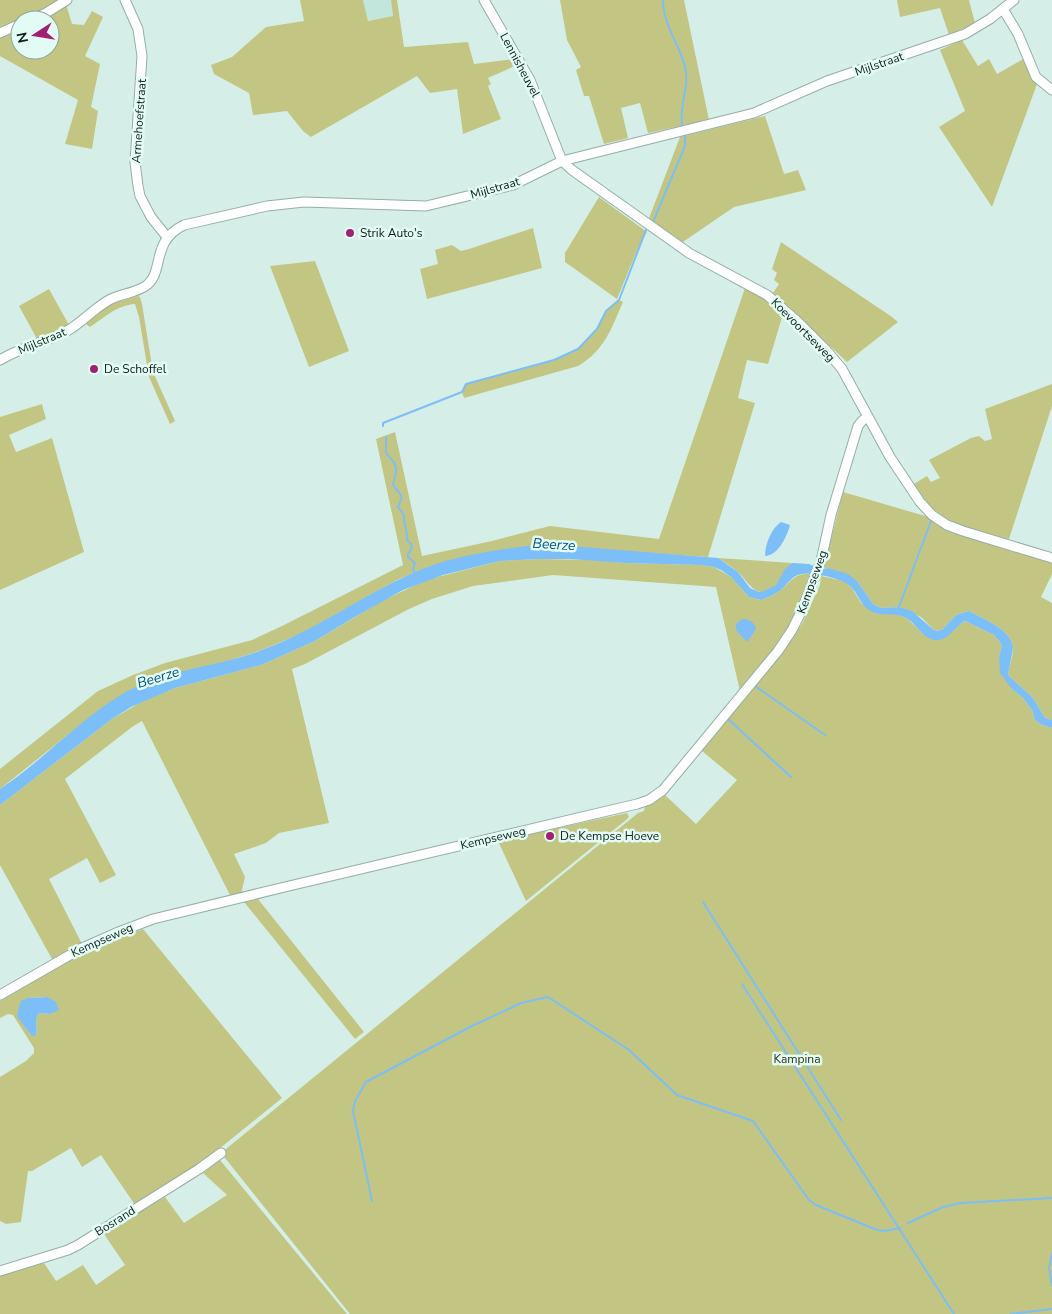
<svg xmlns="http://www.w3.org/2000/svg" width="1052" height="1314" viewBox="0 0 1052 1314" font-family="'Nunito Sans',sans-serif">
	<rect width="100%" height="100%" fill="#d5efe8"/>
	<path fill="#c2e6dc" d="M363 0H391L393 16 368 21Z"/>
	<g fill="#c3c682" fill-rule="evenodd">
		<path d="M0 0H64C43 12 21 19 0 31Z"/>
		<path d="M300 0H363L368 21 393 16 391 0H397L404 47 468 42 474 64 513 59 517 65 488 78 491 84 488 86 501 119 463 134 457 89 430 93 417 76 311 137 303 131 287 111 253 115 249 93 214 74 211 65 232 57 266 27 304 21Z"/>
		<path d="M560 0H684L709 120 648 133 640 103 621 108 628 138 604 144 589 96H584L576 70 581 67 567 40Z"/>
		<path d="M897 0H969L975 23 949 35 940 8 900 17Z"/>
		<path d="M66 4 72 24 84 25 92 11 103 17 85 56 100 64 91 107 98 111 92 149 65 144 78 100 0 56V36L20 26V50H50V20H36Z"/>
		<path d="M962 40 978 66 989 59 997 74 1025 58 1032 77 1037 84 992 207 939 127 965 111 940 50Z"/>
		<path d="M765 116 784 174 798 170 806 190 734 207 680 244 648 221 680 137Z"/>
		<path d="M599 197 647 232 638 248 617 299 565 262V253Z"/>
		<path d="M533 228 542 268 427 299 420 269 438 264 435 250 452 245 461 251 469 249Z"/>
		<path d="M781 242 892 317 898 322 847 362 773 293 779 284 774 280 777 273 772 269Z"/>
		<path d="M315 261 349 351 309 367 270 266Z"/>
		<path d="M745 288 769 301 783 314 768 364 747 360 738 398 755 403 708 557 544 546 502 550 431 566 397 580 307 631 262 650 222 663 166 676 132 689 94 714 0 789V769L98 691 133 675 165 663 252 640 282 626 403 565 376 439 395 432 422 556 492 541 550 526 659 539Z"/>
		<path d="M49 289 69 325 37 339 19 306Z"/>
		<path d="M138 296 140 297 142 304 153 372 175 421 170 424 149 377 139 317 135 304C117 305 104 318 90 327L86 324 112 303Z"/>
		<path d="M619 300 623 302C611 329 605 350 578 366L464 398 462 392 466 384 554 360 578 349 597 329 606 311Z"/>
		<path d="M1052 384V406L1009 539C987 534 960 530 942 517 930 508 922 496 914 484L927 476 931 482 940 478 929 460 971 438 979 436 985 441 992 439 985 409Z"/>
		<path d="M42 404 46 419 9 435 16 452 52 438 84 552 0 590V417Z"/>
		<path d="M843 492 932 518 1052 560V574L1041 597 1052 603V720L1045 718 1033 698 1008 675C1009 668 1014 652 1013 647 1011 629 983 619 969 611L956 615 942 630 935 631 921 617 899 607 881 608 873 604 857 581 828 568H824Z"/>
		<path d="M718 558 792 563C782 571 783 578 776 585 757 603 749 582 738 572 732 567 725 562 718 558Z"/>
		<path d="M539 559 592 560 625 563 700 565 714 567 731 577 749 597 761 600C768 598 776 594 782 589 792 580 795 573 810 574L795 615 784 635 740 691 716 587 553 575 473 586 432 599 409 609 305 664 292 669 329 823 279 833 266 843 234 854 245 877 241 894 231 897 142 721 132 727 65 779 116 875 100 883 87 858 49 879 82 944 52 959 0 865V805L112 719 143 701 175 688 261 665 315 641 382 601 426 580 500 561Z"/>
		<path d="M821 576 844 581 852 588 861 603 878 614H896L907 618 924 635 952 632 957 626 965 621 994 635 1002 645 999 657 1011 688 1023 698 1032 710 1035 720 1042 725 1052 728V1314H350L221 1153 638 813 644 811 645 806 653 803 665 795 696 824 737 780 702 751 779 657 802 624 820 585Z"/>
		<path d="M627 813 629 817 626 820 526 901 498 841Z"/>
		<path d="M258 899 364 1032 355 1039 244 902Z"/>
		<path d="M143 929 282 1098 203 1162 135 1205 101 1155 82 1167 71 1148 32 1171H28L21 1222 6 1224 0 1221V1077L26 1061 34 1053V1048L13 1015 8 1014 0 1018V1001L85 951ZM48 997 57 1004 51 1014 39 1013C34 1019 38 1027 36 1035H31L17 1014 27 998Z"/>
		<path d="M220 1160 347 1314H0V1275L44 1263 56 1281 83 1265 96 1285 125 1265 104 1234 107 1231 165 1197 184 1223 227 1195 203 1173Z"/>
	</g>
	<g fill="#7cbef7">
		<path d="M781 522 790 525C787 536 778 556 765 556 765 544 771 529 781 522Z"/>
		<path d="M527 546H570L718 558 738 572 750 588 759 592 764 591 776 585 785 569 792 563 809 564 821 569 828 568 848 574 857 581 873 604 881 608 899 607 912 611 935 631 942 630 956 615 969 611C983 619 1011 629 1013 647 1013 651 1009 669 1008 675L1033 698 1045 718 1052 720V728L1042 725 1035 720 1032 710 1023 698 1011 688 1000 673 999 657 1002 645 994 635 965 621C955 626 950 639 938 640 924 641 917 625 908 619 897 611 882 618 871 611 861 606 859 596 852 588 844 578 814 573 802 574 792 575 788 584 781 590 775 594 768 598 761 600L749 597 731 577 721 570 714 567 700 565 625 563 570 559H539L500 561 443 575 403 590 353 618 315 641 261 665 175 688 131 707 112 719 0 805V789C42 761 76 723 119 696 162 669 215 668 262 650 316 630 361 596 413 573 448 557 489 551 527 546Z"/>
		<path d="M742 619C750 620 753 620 756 629L748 641H746L736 630V624Z"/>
		<path d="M48 997 56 1002 59 1010 50 1014 39 1013C34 1019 38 1027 36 1035L32 1036 18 1018 17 1014 21 1001 27 998Z"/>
	</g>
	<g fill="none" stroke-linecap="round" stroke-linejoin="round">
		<g stroke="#7cbef7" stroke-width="2">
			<path d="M663 0C663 25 679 43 685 67 690 86 679 105 682 125"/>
			<path d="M653 222 685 146V135"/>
			<path d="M383 426V423L462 392 466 384 554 360 578 349 597 329 606 311 619 300 646 230"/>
			<path d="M386 437V453C398 466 398 467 393 484 398 496 406 491 398 507L404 515C403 524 408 531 407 540L411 544 412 547 408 555V557L415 563 413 569 415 574"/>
			<path d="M899 607 932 518"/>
			<path d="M755 686 825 735"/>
			<path d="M728 719 791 777"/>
			<path d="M703 902 841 1120"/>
			<path d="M742 984 954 1314"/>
			<path d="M372 1201 353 1111 355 1101 366 1082 468 1028 521 1003 548 997 629 1050 677 1095 753 1121 809 1200 816 1205 877 1230 885 1231 900 1228"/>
			<path d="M908 1223 943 1207 961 1203 1052 1198"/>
			<path d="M1052 1253 1049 1268 1052 1286"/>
			<path d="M1010 1314 1052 1309"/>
		</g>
		<g stroke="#95aea7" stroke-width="11">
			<g id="minor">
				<path d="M125 0 138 29 142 56 135 162 138 186 140 196 151 217 167 237"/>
				<path d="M484 0 530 80 562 161 572 170 689 253 767 295 798 322 826 350 842 369 890 457 920 502 932 515 947 525 963 531 1052 558"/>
				<path d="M1003 9 1018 34 1036 77 1052 90"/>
				<path d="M30 20 46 13 67 0"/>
				<path d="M0 33 20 24"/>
				<path d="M0 360C21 347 46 342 67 331 83 322 95 307 111 299 121 294 134 293 144 287 166 274 149 242 184 225L267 206 304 202 426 206 513 185 562 161 754 113 827 81 965 34 990 19 1014 0"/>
				<path d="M0 995 82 948 116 933 153 919 289 886 637 804 649 800 663 790 778 651 792 630 801 612 821 561 831 515 858 426 862 421 867 417"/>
				<path d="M0 1271 68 1250 78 1245 199 1169 221 1153"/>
			</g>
		</g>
		<use href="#minor" stroke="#fff" stroke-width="9"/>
	</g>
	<g fill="#a12071" stroke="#e2fcf5" stroke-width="2">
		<circle cx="350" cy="233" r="5"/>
		<circle cx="94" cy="369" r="5"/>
		<circle cx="550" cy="836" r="5"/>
	</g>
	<g text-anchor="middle" stroke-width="5" stroke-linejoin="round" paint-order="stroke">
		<g font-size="12" fill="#141e1b" stroke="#e2fcf5">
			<text transform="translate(879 64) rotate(-19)" y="4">Mijlstraat</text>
			<text transform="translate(520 65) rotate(62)" y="4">Lennisheuvel</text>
			<text transform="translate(139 121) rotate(-86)" y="4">Armehoefstraat</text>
			<text transform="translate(495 188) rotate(-16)" y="4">Mijlstraat</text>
			<text transform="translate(803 330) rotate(45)" y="4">Koevoortseweg</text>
			<text transform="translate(42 341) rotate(-23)" y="4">Mijlstraat</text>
			<text transform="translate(812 582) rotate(-70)" y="4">Kempseweg</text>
			<text transform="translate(493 838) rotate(-13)" y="4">Kempseweg</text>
			<text transform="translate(102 940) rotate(-24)" y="4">Kempseweg</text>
			<text transform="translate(115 1221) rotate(-32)" y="4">Bosrand</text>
		</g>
		<g font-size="12" fill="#141e1b" stroke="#e2fcf5" text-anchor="start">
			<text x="360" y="237">Strik Auto's</text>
			<text x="104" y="373">De Schoffel</text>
			<text x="560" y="840">De Kempse Hoeve</text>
		</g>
		<g font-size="12" fill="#32320e" stroke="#e2fcf5">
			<text x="797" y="1063">Kampina</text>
		</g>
		<g font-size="14" font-style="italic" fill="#005083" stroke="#e2fcf5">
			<text transform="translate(554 544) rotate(3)" y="5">Beerze</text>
			<text transform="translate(158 677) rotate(-17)" y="5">Beerze</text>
		</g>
	</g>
	<g transform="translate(35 35) rotate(258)"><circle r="24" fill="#e2fcf5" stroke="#90a39e"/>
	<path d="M0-4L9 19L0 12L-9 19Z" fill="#a12071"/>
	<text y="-8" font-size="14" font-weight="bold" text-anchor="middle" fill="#141e1b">N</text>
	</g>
</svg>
